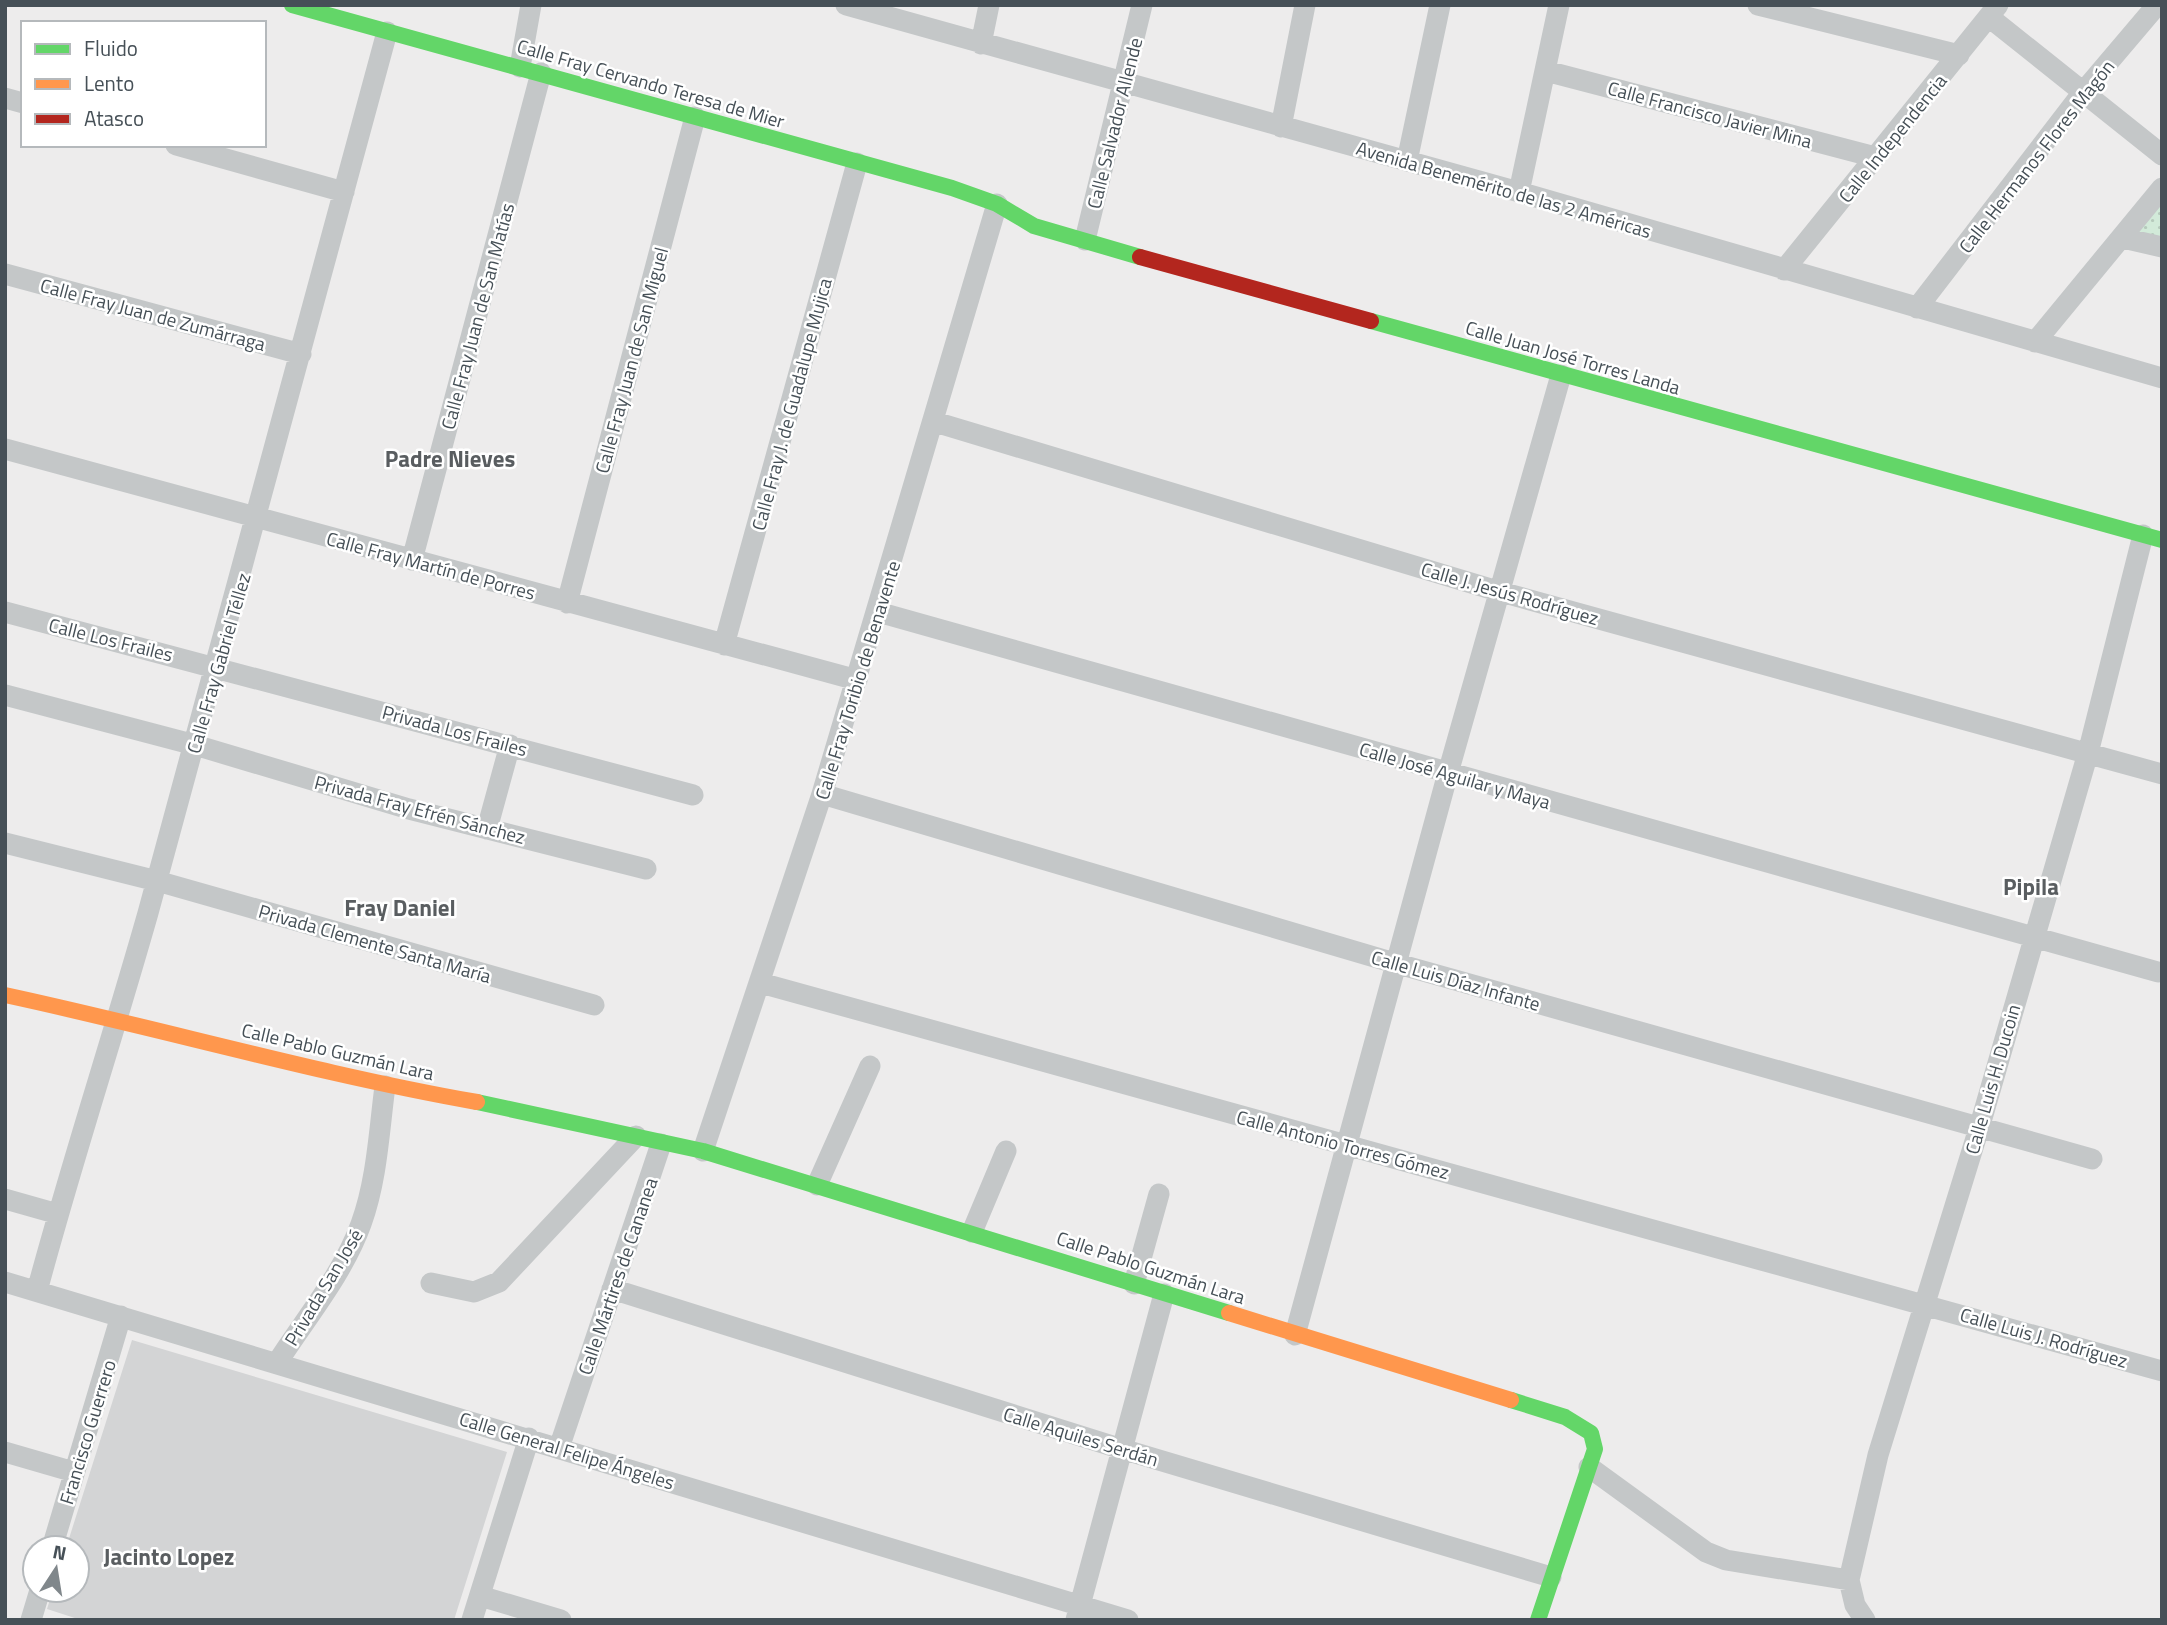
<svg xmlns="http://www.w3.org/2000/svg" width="2167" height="1625" viewBox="0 0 2167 1625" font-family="'Titillium Web',sans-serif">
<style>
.park{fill:url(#park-dots)}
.building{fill:#d3d4d5}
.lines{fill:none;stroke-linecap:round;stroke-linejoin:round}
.street{stroke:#c4c7c8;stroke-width:21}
.fast{stroke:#63d668;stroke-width:16}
.slow{stroke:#ff974d;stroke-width:16}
.jam{stroke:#b3261e;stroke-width:16}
.labels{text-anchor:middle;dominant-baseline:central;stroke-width:5;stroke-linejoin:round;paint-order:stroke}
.street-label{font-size:19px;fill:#465057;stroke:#fff}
.quarter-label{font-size:23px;font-weight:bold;fill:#595d60;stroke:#fff}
</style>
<defs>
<pattern id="park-dots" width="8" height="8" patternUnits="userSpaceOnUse" patternTransform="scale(1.75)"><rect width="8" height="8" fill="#d2ead9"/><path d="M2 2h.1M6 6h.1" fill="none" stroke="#b6cabc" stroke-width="1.8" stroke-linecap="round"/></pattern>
</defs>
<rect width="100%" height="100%" fill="#edecec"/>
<!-- park -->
<path class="park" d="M2162 202V240L2135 234Z"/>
<!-- building -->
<path class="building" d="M132 1340 507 1452 454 1620H81L47 1609 53 1590H77V1548H66Z"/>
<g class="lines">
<!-- street -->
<path class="street" d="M846 5 1519 192 2162 378
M1758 5 1959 55
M1989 17 2162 155
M981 44 989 5
M520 67 531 5
M1546 71 1875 157
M5 98 23 103
M1281 127 1305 5
M176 145 344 192
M1407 161 1440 5
M1519 192 1559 5
M2123 238 2162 247
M1085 240 1142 5
M1784 270 1998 5
M5 274 301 354
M1917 308 2084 91 2157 5
M2035 342 2162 188
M935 422 1501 592 2162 774
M5 449 857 680
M412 560 541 73
M567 603 695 117
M5 612 693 795
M878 612 2158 972
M724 645 857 163
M5 695 195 745 409 809 646 869
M822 794 1398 964 2092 1159
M487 829 510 745
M5 843 157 881 594 1005
M761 983 2162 1371
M703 1151 822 794 997 204
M817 1185 870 1066
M5 1199 58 1214
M972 1232 1006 1151
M5 1282 1128 1620
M431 1283 474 1292 499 1282 636 1136
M1134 1284 1159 1194
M612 1289 1122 1449 1551 1577
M37 1291C71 1164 112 1040 148 913 229 620 308 326 387 32
M1295 1335 1448 773 1561 375
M277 1363C305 1319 343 1274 361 1224 377 1180 379 1132 385 1086
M559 1448 661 1144
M5 1452 74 1472
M1589 1467 1706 1552 1726 1560 1849 1580
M52 1548 121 1316
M480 1596 561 1620
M31 1620 40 1590
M472 1620 529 1438
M1076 1620 1164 1294
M1865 1620 1855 1605 1849 1580 1878 1455 1980 1125 2088 753 2143 535"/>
<!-- fast -->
<path class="fast" d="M292 5 952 188 997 204 1034 226 1140 257
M1371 321 2162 540
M477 1102 703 1151 1229 1313
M1511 1400 1565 1417 1591 1433 1595 1449 1538 1620"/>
<!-- slow -->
<path class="slow" d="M5 995C163 1029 318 1074 477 1102
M1229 1313 1511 1400"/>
<!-- jam -->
<path class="jam" d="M1140 257 1371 321"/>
</g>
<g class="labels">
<!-- street labels -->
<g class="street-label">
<text transform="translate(651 83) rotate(16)">Calle Fray Cervando Teresa de Mier</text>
<text transform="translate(1710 114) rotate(15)">Calle Francisco Javier Mina</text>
<text transform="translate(1114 123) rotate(-76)">Calle Salvador Allende</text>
<text transform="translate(1892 138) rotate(-51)">Calle Independencia</text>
<text transform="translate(2036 156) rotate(-52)">Calle Hermanos Flores Magón</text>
<text transform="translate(1504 189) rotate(16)">Avenida Benemérito de las 2 Américas</text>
<text transform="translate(153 314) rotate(15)">Calle Fray Juan de Zumárraga</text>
<text transform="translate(477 316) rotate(-75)">Calle Fray Juan de San Matías</text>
<text transform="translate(1573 357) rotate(16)">Calle Juan José Torres Landa</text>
<text transform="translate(631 360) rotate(-75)">Calle Fray Juan de San Miguel</text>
<text transform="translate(791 404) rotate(-75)">Calle Fray J. de Guadalupe Mujica</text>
<text transform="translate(431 565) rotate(15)">Calle Fray Martín de Porres</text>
<text transform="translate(1510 593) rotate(16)">Calle J. Jesús Rodríguez</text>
<text transform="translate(111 639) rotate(14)">Calle Los Frailes</text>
<text transform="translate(218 663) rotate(-74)">Calle Fray Gabriel Téllez</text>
<text transform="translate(857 680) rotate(-73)">Calle Fray Toribio de Benavente</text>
<text transform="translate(455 730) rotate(15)">Privada Los Frailes</text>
<text transform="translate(1455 775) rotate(16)">Calle José Aguilar y Maya</text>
<text transform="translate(420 809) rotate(15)">Privada Fray Efrén Sánchez</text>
<text transform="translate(375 943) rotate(16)">Privada Clemente Santa María</text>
<text transform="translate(1456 980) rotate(16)">Calle Luis Díaz Infante</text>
<text transform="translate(338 1051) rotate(13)">Calle Pablo Guzmán Lara</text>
<text transform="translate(1992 1079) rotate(-74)">Calle Luis H. Ducoin</text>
<text transform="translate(1343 1144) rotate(15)">Calle Antonio Torres Gómez</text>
<text transform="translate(1151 1267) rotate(18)">Calle Pablo Guzmán Lara</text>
<text transform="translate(617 1276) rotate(-71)">Calle Mártires de Cananea</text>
<text transform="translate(323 1287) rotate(-59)">Privada San José</text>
<text transform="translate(2044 1337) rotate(16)">Calle Luis J. Rodríguez</text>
<text transform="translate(87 1432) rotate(-73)">Francisco Guerrero</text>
<text transform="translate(1081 1436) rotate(17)">Calle Aquiles Serdán</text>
<text transform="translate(567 1450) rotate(17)">Calle General Felipe Ángeles</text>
</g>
<!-- quarter labels -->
<g class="quarter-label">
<text x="450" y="458">Padre Nieves</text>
<text x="2031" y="886">Pipila</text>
<text x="400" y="907">Fray Daniel</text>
<text x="169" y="1556">Jacinto Lopez</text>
</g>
</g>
<!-- border -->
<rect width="2167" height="1625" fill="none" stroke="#465057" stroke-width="14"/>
<!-- legend -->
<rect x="21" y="21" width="245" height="126" fill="#ffffff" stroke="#b5b9bc" stroke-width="2"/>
<rect x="35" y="44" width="35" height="10" fill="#63d668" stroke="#b5b9bc" stroke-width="2"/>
<text x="84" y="56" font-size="21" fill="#465057">Fluido</text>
<rect x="35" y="79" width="35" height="10" fill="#ff974d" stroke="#b5b9bc" stroke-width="2"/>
<text x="84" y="91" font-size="21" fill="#465057">Lento</text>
<rect x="35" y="114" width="35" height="10" fill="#b3261e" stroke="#b5b9bc" stroke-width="2"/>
<text x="84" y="126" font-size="21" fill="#465057">Atasco</text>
<!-- north arrow -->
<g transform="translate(56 1569) rotate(12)"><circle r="33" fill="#ffffff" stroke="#b5b9bc" stroke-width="2"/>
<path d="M0-5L12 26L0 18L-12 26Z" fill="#80878b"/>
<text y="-10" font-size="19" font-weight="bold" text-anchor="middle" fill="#465057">N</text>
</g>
</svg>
